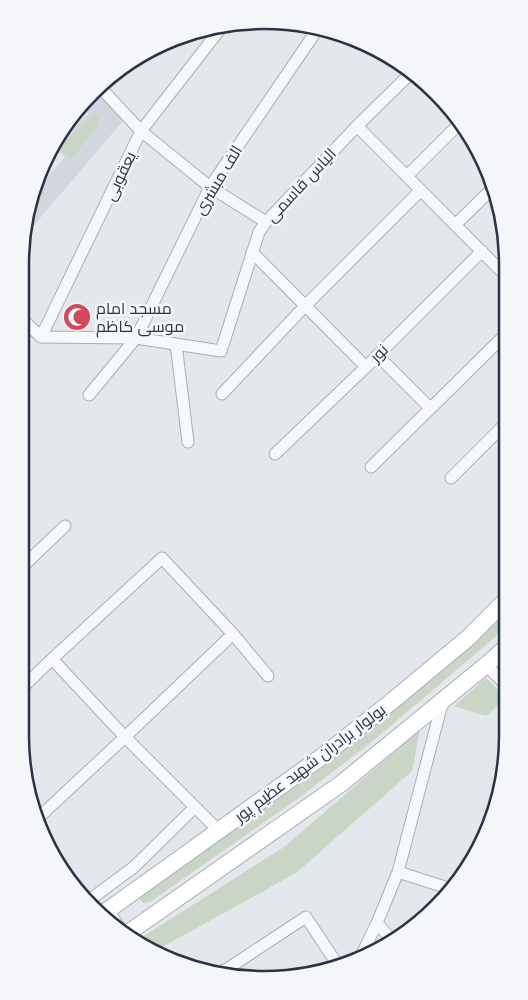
<svg xmlns="http://www.w3.org/2000/svg" width="528" height="1000" viewBox="0 0 528 1000" font-family="'DM Sans',Cairo,sans-serif">
<style>
.built{fill:#d2d6de}
.green{fill:#c9d6c5}
.lines{fill:none;stroke-linecap:round;stroke-linejoin:round}
.minor-casing{stroke:#a9aeb7;stroke-width:13}
.secondary-casing{stroke:#a9aeb7;stroke-width:18}
.minor{stroke:#f7f8fa;stroke-width:11}
.secondary{stroke:#fff;stroke-width:16}
.labels{text-anchor:middle;dominant-baseline:central;stroke-width:5;stroke-linejoin:round;paint-order:stroke}
.street-label{font-size:16px;fill:#2b3445;stroke:#f4f6f9}
.poi-label{font-size:16px;fill:#2b3445;stroke:#f4f6f9;text-anchor:start}
.rim{fill:none;stroke:#2b3445;stroke-width:2.5}
</style>
<rect width="100%" height="100%" fill="#e4e7ec"/>
<!-- built -->
<path class="built" d="M96 90 121 118 122 122 24 237 36 190 65 157 53 146 59 140 58 139 60 137 62 139 89 113 83 106Z"/>
<!-- green -->
<path class="green" d="M95 114 98 117 99 125 71 159 58 148Z
M507 610V625L486 645 368 745 296 800 150 902 143 903 139 897 146 890 236 829 364 733Z
M486 678 506 698 486 716 454 706Z
M420 730 412 771 296 873 155 951 151 949 144 936 284 847Z"/>
<g class="lines">
<defs>
<path id="minor" d="M99 86 141 131 210 187 266 222
M357 126 506 276
M407 176 461 122
M455 225 494 187
M252 252 366 367
M20 317 41 337 136 338 221 351 259 232 266 222 357 126 412 72
M41 337 141 131 221 28
M176 344 188 442
M377 355 430 408
M222 394 305 306 421 190
M89 395 136 338 210 187 317 30
M275 454 366 367 482 251
M371 467 506 334
M451 478 506 423
M20 569 65 526
M52 659 125 737 219 831
M486 665 507 686
M20 690 52 659 162 558 233 634 268 676
M36 820 125 737 233 634
M398 872 451 889
M88 901 134 867 195 807
M108 910 123 933
M377 923 392 940
M360 958 377 923 398 872 443 700
M218 973 227 969 306 917 337 964"/>
<path id="secondary" d="M101 913 108 910 320 758 391 702 468 638 507 599
M125 935 342 783 491 661 507 646"/>
</defs>
<!-- minor casing -->
<use href="#minor" class="minor-casing"/>
<!-- secondary casing -->
<use href="#secondary" class="secondary-casing"/>
<!-- minor -->
<use href="#minor" class="minor"/>
<!-- secondary -->
<use href="#secondary" class="secondary"/>
</g>
<!-- icons -->
<defs>
<symbol id="mosque-disc" viewBox="-11 -11 22 22"><circle r="9.5" fill="#d1495b" stroke="#f4f6f9"/><path d="M3.5-4.9A6 6 0 1 0 3.5 4.9A5 5 0 1 1 3.5-4.9Z" fill="#fff"/></symbol>
</defs>
<g fill-rule="evenodd">
<use href="#mosque-disc" x="61" y="301" width="32" height="32"/>
</g>
<g class="labels">
<!-- street labels -->
<g class="street-label">
<text transform="translate(120 176) rotate(-64)">یعقوبی</text>
<text transform="translate(218 180) rotate(-59)">الف مبشری</text>
<text transform="translate(301 185) rotate(-47)">الیاس قاسمی</text>
<text transform="translate(379 353) rotate(-45)">نور</text>
<text transform="translate(310 763) rotate(-37)">بولوار برادران شهید عظیم‌ پور</text>
</g>
<!-- poi labels -->
<g class="poi-label">
<text x="96" y="308">مسجد امام<tspan x="96" dy="18">موسی کاظم</tspan></text>
</g>
</g>
<!-- crop -->
<path d="M0 0H528V1000H0ZM264 29H264A235 235 0 0 1 499 264V736A235 235 0 0 1 264 971H264A235 235 0 0 1 29 736V264A235 235 0 0 1 264 29Z" fill="#f4f6f9" fill-rule="evenodd"/>
<path class="rim" d="M264 29H264A235 235 0 0 1 499 264V736A235 235 0 0 1 264 971H264A235 235 0 0 1 29 736V264A235 235 0 0 1 264 29Z"/>
</svg>
